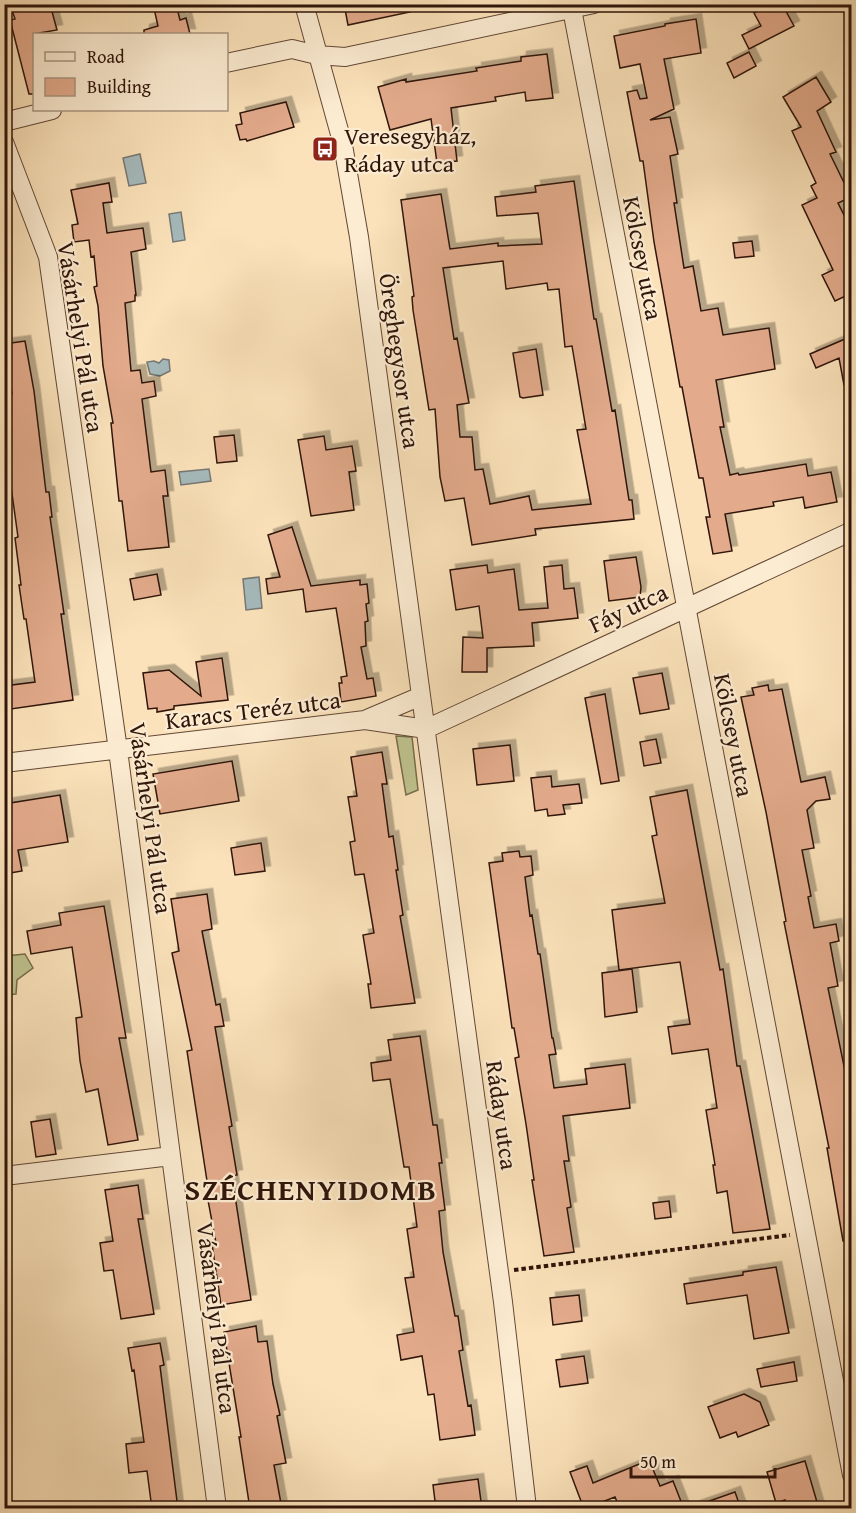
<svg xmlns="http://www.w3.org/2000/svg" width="856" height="1513" viewBox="0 0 856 1513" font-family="'Gentium Book Plus',serif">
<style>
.green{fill:#bfc38f;stroke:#776c4c;stroke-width:1.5}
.water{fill:#a5babc;stroke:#767875;stroke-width:1.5}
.building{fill:#e3ab8c;stroke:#2f150a;stroke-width:1.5;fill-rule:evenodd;filter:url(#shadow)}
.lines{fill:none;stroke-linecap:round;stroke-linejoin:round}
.street-casing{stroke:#624836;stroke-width:20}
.path{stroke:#2f150a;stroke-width:4;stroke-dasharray:4.5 3;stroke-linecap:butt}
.street{stroke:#fcecd2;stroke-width:18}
.labels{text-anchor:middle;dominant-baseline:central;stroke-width:4.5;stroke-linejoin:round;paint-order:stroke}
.poi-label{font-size:24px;fill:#2f150a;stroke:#fcecd2;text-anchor:start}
.street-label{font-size:24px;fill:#2f150a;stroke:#fcecd2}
.district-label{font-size:30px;font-weight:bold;letter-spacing:1.5px;fill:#2f150a;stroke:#fcecd2}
</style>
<defs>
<filter id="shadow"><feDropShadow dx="5.5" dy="-5.5" stdDeviation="0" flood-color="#0004"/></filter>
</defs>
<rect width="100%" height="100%" fill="#fbe2ba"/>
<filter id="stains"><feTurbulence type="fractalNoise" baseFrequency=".00333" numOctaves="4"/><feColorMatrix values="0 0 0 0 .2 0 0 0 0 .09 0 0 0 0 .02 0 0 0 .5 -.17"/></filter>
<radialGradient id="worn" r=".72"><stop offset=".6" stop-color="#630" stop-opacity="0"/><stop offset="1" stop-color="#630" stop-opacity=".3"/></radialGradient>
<!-- green -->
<path class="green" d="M396 736 412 737 418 790 406 795Z
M25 954 33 968 17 980 16 994 5 995V956Z"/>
<!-- water -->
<path class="water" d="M140 154 146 183 129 186 123 158Z
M181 212 185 240 173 242 169 214Z
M163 359 169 360 170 371 160 376 150 374 147 362 154 361 159 363Z
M209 469 211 481 181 485 179 472Z
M259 577 262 608 246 610 243 579Z"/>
<!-- building -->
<path class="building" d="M21 4H50L57 30 34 34V94H29L10 20 15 19 11 7Z
M153 4H176L180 20 186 18 190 34H144V30L158 26Z
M344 4H409L410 12 348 25Z
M770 4H782L794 26 749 49 742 35 761 26 754 13Z
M696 19 701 53 664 59 674 109 650 120 670 117 678 154 670 156 677 203H674L684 268 693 266 701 311 718 308 723 335 769 328 775 369 716 380 724 427H720L730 475 738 473 739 475 806 464 808 476 831 472 837 502 805 508 803 497 773 502 774 506 725 514 732 551 713 554 706 517H710L703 478H699L682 387H680L654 242 643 161H640L627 92 637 90 640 99 647 98 640 64 620 68 614 36 665 26V24Z
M749 52 756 66 734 78 727 63Z
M547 54 553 98 526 101 525 92 495 97 496 101 451 108 457 161 437 163 431 119 390 130 378 87 406 79V82L477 71 476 68 521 61V57Z
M816 77 831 102 817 111 836 152 830 154 851 197 838 203 852 231V293L835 301 822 275 833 270 802 205 817 198 811 186 816 183 792 131 801 127 783 97Z
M286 102 294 127 247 141 246 139 240 140 236 125 242 124 240 113Z
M574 181 594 319H596L612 411 615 410 629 500H632L634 519 535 529 536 535 472 545 464 498 445 501 440 477 435 409 429 410 413 310 412 297 414 296 401 200 441 194 450 249 498 243V246L542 244 538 213 497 216 495 197 536 192 535 186ZM503 261 506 289 547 283 548 290 559 289 565 347 572 346 586 429 577 430 591 504 532 510 529 496 490 504 483 469 475 470 472 437H460L457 405 469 403 457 338 454 339 443 268Z
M109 183 112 202 103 203 107 233 143 228 146 249 131 252 136 295H135V301L125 303 131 371 140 370 142 383 154 381 156 396 142 399 151 472 165 470 168 496H163L169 547 128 551 122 501H119L111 423H113L103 366 98 306 94 287 97 286 94 256 91 257 89 240 74 242 72 225 78 224 71 190Z
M752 241 754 256 735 258 733 243Z
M852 336V384L844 385 839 358 816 368 810 354Z
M25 341 34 391 46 492H49L52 517H50L64 614H61L73 700 4 710V686L35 682 26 619H24L19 585H21L15 538 18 537 9 472H6L4 461V395L12 394 4 344Z
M536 349 543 395 523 398 520 397 513 353Z
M234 435 237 461 217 463 214 437Z
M324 436 326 450 352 446 356 471 349 472 354 510 311 516 298 440Z
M292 527 311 586 360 580V585L367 584 369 603 366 604 368 621 365 622 366 646 361 647 367 679 373 678 376 696 341 702 339 683H342L341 677 347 676 336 608 306 612 303 589 268 594 266 579 280 577 268 535Z
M636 557 641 587 640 597 609 601 604 561Z
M487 565 488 573 514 569 519 610 548 608 544 567 562 565 564 589 574 588 578 618 532 623 534 646 487 648V672H462L463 637 483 638 479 606 456 610 450 570Z
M157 574 161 595 134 600 130 579Z
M222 658 228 700 174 706V709L157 712V708L148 709 143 673 169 670 201 696 196 662Z
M662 673 669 709 640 714 633 678Z
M768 685 769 691 782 689 801 782 825 777 830 799 816 801 807 810 814 848 802 850 811 896 808 897 814 928 836 924 839 941 830 943 838 986 828 988 852 1105V1240L843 1241 827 1148H829L784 922 786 921 766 812 741 697 754 695 752 688Z
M605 694 619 781 601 784 585 698Z
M656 739 661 763 644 766 640 742Z
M510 745 514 781 477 785 473 749Z
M382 752 387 784H382L389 837 393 836 398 870H396L403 915 400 916 415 1003 371 1008 368 984H371L363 935 374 933 364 874 355 875 350 842 355 841 348 797 357 796 351 757Z
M232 761 239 801 160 814 153 774Z
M551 776 552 787 579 784 582 803 563 805 565 814 548 816 547 809 535 811 531 778Z
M687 790 720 970 723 969 737 1066H740L770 1229 733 1233 727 1191 717 1193 713 1165H715L706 1110 717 1108 708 1049 672 1054 668 1027 690 1024 680 962 619 970 612 910 665 903 652 836 657 835 650 797Z
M60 795 68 842 18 850 22 871 4 874V804Z
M261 843 265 871 235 875 231 848Z
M519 851 520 857 531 856 533 875 525 877 530 916 532 915 538 954H540L552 1038H553L556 1054 549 1055 554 1088 587 1084 585 1069 625 1064 630 1108 563 1116 569 1161H564L571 1207 567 1208 574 1252 544 1256 532 1180H534L526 1124 515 1058 519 1057 514 1028H512L489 863 503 861 502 853Z
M207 894 212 929 202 931 216 1005 220 1004 224 1026 215 1027 232 1126 229 1127 237 1175 232 1176 251 1300 221 1305 212 1244 216 1243 207 1195 209 1194 187 1051 192 1050 172 953 179 951 171 899Z
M104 906 126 1038H119L138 1140 108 1145 98 1089 86 1092 80 1061 76 1018 82 1017 72 947 31 954 27 931 61 925 59 913Z
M632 969 637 1012 605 1017 602 973Z
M420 1036 433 1125H437L442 1163H439L445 1210 439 1211 443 1252 455 1316H458L463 1350 459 1351 468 1406 471 1405 475 1435 440 1440 434 1394 428 1395 422 1356 401 1360 397 1335 414 1332 405 1278 414 1277 407 1229 417 1227 409 1167H404L390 1079 373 1081 371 1063 391 1060 388 1040Z
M50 1119 56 1154 36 1157 31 1122Z
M138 1185 143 1219H138L154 1314 121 1319 113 1270 104 1271 100 1243 113 1241 105 1190Z
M669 1201 671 1217 655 1219 653 1203Z
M776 1267 789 1333 754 1339 747 1295 687 1304 684 1284 743 1275V1272Z
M579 1295 582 1321 553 1325 550 1298Z
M256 1326 258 1342 267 1341 273 1384 280 1415 277 1416 286 1463 274 1465 282 1509H250L239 1437H241L224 1332Z
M160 1343 164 1365 160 1366 178 1509H152L147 1471 129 1473 126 1444 144 1442 134 1370 132 1371 128 1348Z
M584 1356 588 1383 560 1387 556 1360Z
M794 1362 797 1381 761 1387 757 1369Z
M744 1394 760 1402 769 1425 738 1437 736 1432 720 1438 708 1407Z
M649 1460 660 1486 673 1481 684 1509H620L615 1497 584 1509 570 1472 587 1466 593 1483Z
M805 1461 819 1509H787L785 1500 776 1503 767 1472Z
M478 1479 482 1509H436L433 1485Z
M735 1492 741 1509H695V1506Z"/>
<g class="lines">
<defs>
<path id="street" d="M304 4 343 145 359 237 503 1302 527 1508
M571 4 852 1475
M851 4 852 8
M226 63 292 49 317 55 345 57 594 4
M4 122 52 110
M4 142 48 257 118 750 217 1508
M367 719 421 696
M426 729 852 531
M4 763 365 720 426 729
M4 1176 171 1156"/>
</defs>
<!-- street casing -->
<use href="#street" class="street-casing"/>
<!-- path -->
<path class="path" d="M514 1270 790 1235"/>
<!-- street -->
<use href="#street" class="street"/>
</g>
<!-- icons -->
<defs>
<symbol id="bus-square" viewBox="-11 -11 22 22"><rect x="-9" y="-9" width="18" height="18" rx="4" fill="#8f2418" stroke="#fcecd2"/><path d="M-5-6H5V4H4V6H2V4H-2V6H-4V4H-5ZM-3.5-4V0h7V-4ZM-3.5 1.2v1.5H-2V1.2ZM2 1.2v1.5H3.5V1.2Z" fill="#fff"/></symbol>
</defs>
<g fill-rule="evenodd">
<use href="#bus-square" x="310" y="134" width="30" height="30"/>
</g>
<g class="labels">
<!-- poi labels -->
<g class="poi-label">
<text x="344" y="135">Veresegyház,<tspan x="344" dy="28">Ráday utca</tspan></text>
</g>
<!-- street labels -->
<g class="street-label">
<text transform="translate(643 258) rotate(79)">Kölcsey utca</text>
<text transform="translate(81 337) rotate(81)">Vásárhelyi Pál utca</text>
<text transform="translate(400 361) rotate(82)">Öreghegysor utca</text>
<text transform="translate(628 608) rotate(-25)">Fáy utca</text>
<text transform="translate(253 710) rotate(-7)">Karacs Teréz utca</text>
<text transform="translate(734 735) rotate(79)">Kölcsey utca</text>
<text transform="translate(151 818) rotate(82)">Vásárhelyi Pál utca</text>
<text transform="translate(502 1115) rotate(82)">Ráday utca</text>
<text transform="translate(217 1318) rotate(83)">Vásárhelyi Pál utca</text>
</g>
<!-- district labels -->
<g class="district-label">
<text x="311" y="1189">SZÉCHENYIDOMB</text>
</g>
</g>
<!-- margin -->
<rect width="856" height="1513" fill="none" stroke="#fbe2ba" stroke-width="24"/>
<rect x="6" y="6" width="844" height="1501" fill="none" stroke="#2f150a" stroke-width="3"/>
<rect x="12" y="12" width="832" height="1489" fill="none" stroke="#2f150a" stroke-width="1.5"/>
<!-- legend -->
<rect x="33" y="33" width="195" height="78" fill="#fcecd2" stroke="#aa9682" stroke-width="1.5"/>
<rect x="45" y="52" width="30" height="9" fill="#fcecd2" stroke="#aa9682" stroke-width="1.5"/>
<text x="87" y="63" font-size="18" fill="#2f150a">Road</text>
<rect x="45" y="78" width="30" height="18" fill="#e3ab8c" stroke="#aa9682" stroke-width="1.5"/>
<text x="87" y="93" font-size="18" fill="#2f150a">Building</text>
<!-- scale -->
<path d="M631 1468v9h144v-9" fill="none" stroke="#2f150a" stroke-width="3"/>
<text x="640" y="1468" font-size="18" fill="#2f150a" stroke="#fcecd2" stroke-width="4.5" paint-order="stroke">50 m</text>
<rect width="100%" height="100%" filter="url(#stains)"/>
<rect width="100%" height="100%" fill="url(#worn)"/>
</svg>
